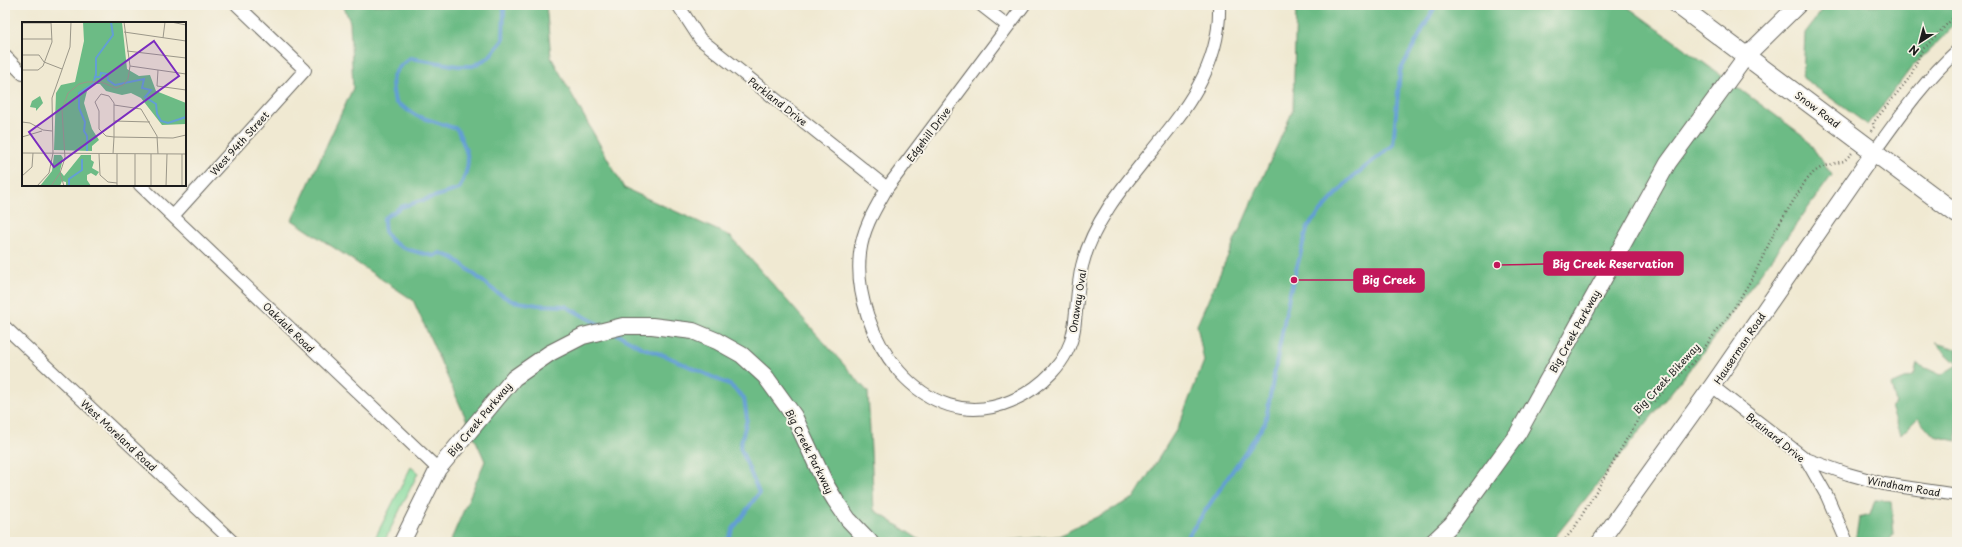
<svg xmlns="http://www.w3.org/2000/svg" width="1962" height="547" viewBox="0 0 1962 547" font-family="'Playpen Sans',sans-serif">
<style>
.green{fill:#86db9e;stroke:#517c5d}
.forest{fill:#6cbb85;stroke:#446c50}
.lines{fill:none;stroke-linecap:round;stroke-linejoin:round}
.stream{stroke:#639fd4;stroke-width:4}
.street-casing{stroke:#66645c;stroke-width:14}
.secondary-casing{stroke:#66645c;stroke-width:18}
.primary-casing{stroke:#66645c;stroke-width:20}
.path{stroke:#66645c;stroke-width:2.5;stroke-dasharray:1 3;stroke-linecap:butt}
.street{stroke:#fff;stroke-width:12}
.secondary{stroke:#fff;stroke-width:16}
.primary{stroke:#fff;stroke-width:18}
.labels{text-anchor:middle;dominant-baseline:central;stroke-width:4;stroke-linejoin:round;paint-order:stroke}
.street-label{font-size:10px;fill:#1c1c1c;stroke:#f7f3e8}
.inset-river{fill:none;stroke:#639fd4;stroke-width:2}
.inset-road{fill:none;stroke:#9b9789;stroke-width:1}
.view{fill:#7b2cbf;fill-opacity:0.15;stroke:#7b2cbf;stroke-width:2}
.inset-edge{fill:none;stroke:#1c1c1c;stroke-width:2}
.leader{fill:none;stroke:#c2185b;stroke-width:1.5}
.callout-dot{fill:#c2185b;stroke:#f7f3e8;stroke-width:1.5}
.callout{fill:#c2185b;stroke:#c2185b;stroke-width:1.5}
.callout-label{font-size:11px;text-anchor:middle;font-weight:bold;fill:#fff}
</style>
<rect width="100%" height="100%" fill="#f7f3e8"/>
<filter id="ink" filterUnits="userSpaceOnUse"><feTurbulence type="fractalNoise" baseFrequency=".025" numOctaves="2"/><feDisplacementMap in="SourceGraphic" scale="8" xChannelSelector="R" yChannelSelector="G"/><feConvolveMatrix kernelMatrix="1 2 1 2 8 2 1 2 1" color-interpolation-filters="sRGB"/></filter>
<filter id="wash" filterUnits="userSpaceOnUse"><feTurbulence type="fractalNoise" baseFrequency=".012" numOctaves="4" result="noise"/><feDisplacementMap in="SourceGraphic" scale="16" xChannelSelector="R" yChannelSelector="G"/><feGaussianBlur stdDeviation="0.9" result="paint"/><feColorMatrix in="noise" values="0 0 0 0 0 0 0 0 0 0 0 0 0 0 0 0 0 1.4 0 .05"/><feComposite in="paint" operator="in"/></filter>
<g filter="url(#wash)">
<rect width="100%" height="100%" fill="#f0e9d2"/>
<!-- green -->
<path class="green" d="M411 467 418 473 384 542H373Z"/>
<!-- forest -->
<path class="forest" d="M343 5H546L551 57 624 188 730 236 868 392 874 510 923 542H450L485 461 413 300 292 220 353 88 350 22Z
M1296 5H1625L1805 137 1832 175 1705 350 1551 542H988L1059 536 1134 498 1178 427 1204 361 1197 325 1293 110Z
M1826 5H1957V23L1911 68 1868 125 1803 78 1805 33Z
M1935 343 1957 349V364Z
M1917 364 1941 375 1957 365V441L1934 436 1918 418 1901 435 1891 407 1896 403 1891 385 1914 375Z
M1875 500 1891 501 1894 534 1888 542H1867L1856 536 1859 518 1870 515Z"/>
<g class="lines">
<!-- stream -->
<path class="stream" d="M503 5 504 9 503 40 489 57 473 66H458L410 58C390 73 390 78 395 102L417 116 457 129C469 156 473 161 459 189L401 207 384 218C384 222 384 227 385 231 391 249 419 252 434 256L440 253 454 258 496 292 512 301 538 305 565 306 602 326
M615 333 643 348 666 356 730 385 744 398 747 419 740 447 759 493 733 529 727 542
M1184 542 1265 423 1289 296 1308 226 1349 180 1393 145 1400 71 1436 5"/>
</g>
</g>
<g filter="url(#ink)">
<g class="lines">
<defs>
<path id="street" d="M678 5 700 39 887 188
M981 5 1008 26
M1024 5 887 188C875 209 863 228 860 253 851 333 923 439 1011 401 1041 388 1069 362 1074 329 1077 308 1077 287 1082 266 1106 169 1223 113 1219 5
M5 56 23 74
M1874 152C1900 116 1924 81 1957 51
M140 185 438 469
M173 216 305 70 237 5
M5 327 233 542
M1712 386 1806 459 1827 496 1847 542
M1806 459 1848 474 1884 484 1957 495"/>
<path id="secondary" d="M402 542 438 469 514 378 550 353 583 336 623 326H652L693 331 717 341 742 355 765 376 794 416 826 485 835 500 848 519 870 542
M1433 542 1452 524 1518 433 1668 163 1747 55 1798 5
M1600 542 1712 386 1874 152"/>
<path id="primary" d="M1678 5 1957 214"/>
</defs>
<!-- street casing -->
<use href="#street" class="street-casing"/>
<!-- secondary casing -->
<use href="#secondary" class="secondary-casing"/>
<!-- primary casing -->
<use href="#primary" class="primary-casing"/>
<!-- path -->
<path class="path" d="M1719 9 1721 5
M1871 131 1874 127 1873 123 1910 77 1922 50 1957 14
M1563 542 1575 527 1642 413 1695 360 1734 308 1754 275 1776 229 1805 182 1814 172 1822 167 1844 161 1852 153"/>
<!-- street -->
<use href="#street" class="street"/>
<!-- secondary -->
<use href="#secondary" class="secondary"/>
<!-- primary -->
<use href="#primary" class="primary"/>
</g>
</g>
<g class="labels">
<!-- street labels -->
<g class="street-label">
<text transform="translate(778 101) rotate(38)">Parkland Drive</text>
<text transform="translate(1818 109) rotate(37)">Snow Road</text>
<text transform="translate(928 134) rotate(-53)">Edgehill Drive</text>
<text transform="translate(239 143) rotate(-48)">West 94th Street</text>
<text transform="translate(1077 301) rotate(-81)">Onaway Oval</text>
<text transform="translate(289 327) rotate(44)">Oakdale Road</text>
<text transform="translate(1574 331) rotate(-61)">Big Creek Parkway</text>
<text transform="translate(1739 348) rotate(-56)">Hauserman Road</text>
<text transform="translate(1666 378) rotate(-47)">Big Creek Bikeway</text>
<text transform="translate(479 419) rotate(-50)">Big Creek Parkway</text>
<text transform="translate(119 435) rotate(43)">West Moreland Road</text>
<text transform="translate(1776 437) rotate(39)">Brainard Drive</text>
<text transform="translate(810 451) rotate(63)">Big Creek Parkway</text>
<text transform="translate(1904 486) rotate(10)">Windham Road</text>
</g>
</g>
<!-- overview -->
<g transform="translate(22 22)">
<rect width="164" height="164" fill="#f0e9d2"/>
<path d="M61 0H100L105 47 117 54 128 53 134 69 164 81V102L140 103 119 76 109 71 100 73 84 69 78 62H73L65 69 62 81 70 107 77 118 70 124V129L32 128 34 71 39 63 53 60 62 19ZM18 74 21 81 14 89V86L8 85 10 79ZM32 133H39L41 136 38 149 42 154 59 133H69V138L72 140 70 146 77 150 74 154 69 151 65 153V158L69 164H44V160L40 159 38 164H18L30 149Z" fill="#6cbb85"/>
<path class="inset-river" d="M72 55H78L79 51 85 52 86 58 93 63 122 57 120 66 129 68 123 75 134 82 135 92 139 99 146 101 164 95M65 129V114L62 109 63 100 57 86V71L71 62 74 52V36L91 13 89 0M47 164V157L60 148V137"/>
<path class="inset-road" d="M149 0 164 3M0 1H29M102 10 164 19M141 16 143 0M0 17H30M105 29 164 36M0 33H17L22 40 40 47M108 44 164 52M0 48H16L21 44 30 20 29 0M136 48 135 64 164 68M92 83 119 87 135 114 136 132M92 99 128 100M0 100 8 101 21 108 30 109M0 115 20 109M0 131 164 132M31 131 30 76 48 25 49 0M77 132 78 153 86 160 95 161M91 132 92 115V81L87 74 79 72 73 80 77 89V107L84 114 92 115 151 116 164 113M95 132V164M129 132V164M160 132V164M38 151 42 164M0 154 10 145 11 131M15 164 27 151 31 131M29 164 38 151 43 136 40 88 46 71 57 62 65 60H79L94 66 101 63 106 57 108 44 102 0M113 164V132M144 164 145 132"/>
<path class="view" d="M132 19 157 54 32 145 7 110Z"/>
<rect width="164" height="164" class="inset-edge"/>
</g>
<!-- callouts -->
<path class="leader" d="M1497 265L1544 264M1294 280L1354 280"/>
<g class="callout-dot">
<circle cx="1497" cy="265" r="4"/>
<circle cx="1294" cy="280" r="4"/>
</g>
<g class="callout">
<rect x="1544" y="252" width="139" height="23" rx="4"/>
<rect x="1354" y="269" width="70" height="23" rx="4"/>
</g>
<g class="callout-label">
<text x="1613" y="268">Big Creek Reservation</text>
<text x="1389" y="284">Big Creek</text>
</g>
<!-- margin -->
<rect width="1962" height="547" fill="none" stroke="#f7f3e8" stroke-width="20"/>
<!-- north arrow -->
<g transform="translate(1920 42) rotate(216)" stroke="#f7f3e8" stroke-width="3" paint-order="stroke">
<path d="M0-3L7 15L0 10L-7 15Z" fill="#1c1c1c"/>
<text y="-6" font-size="11" font-weight="bold" text-anchor="middle" fill="#1c1c1c">N</text>
</g>
</svg>
